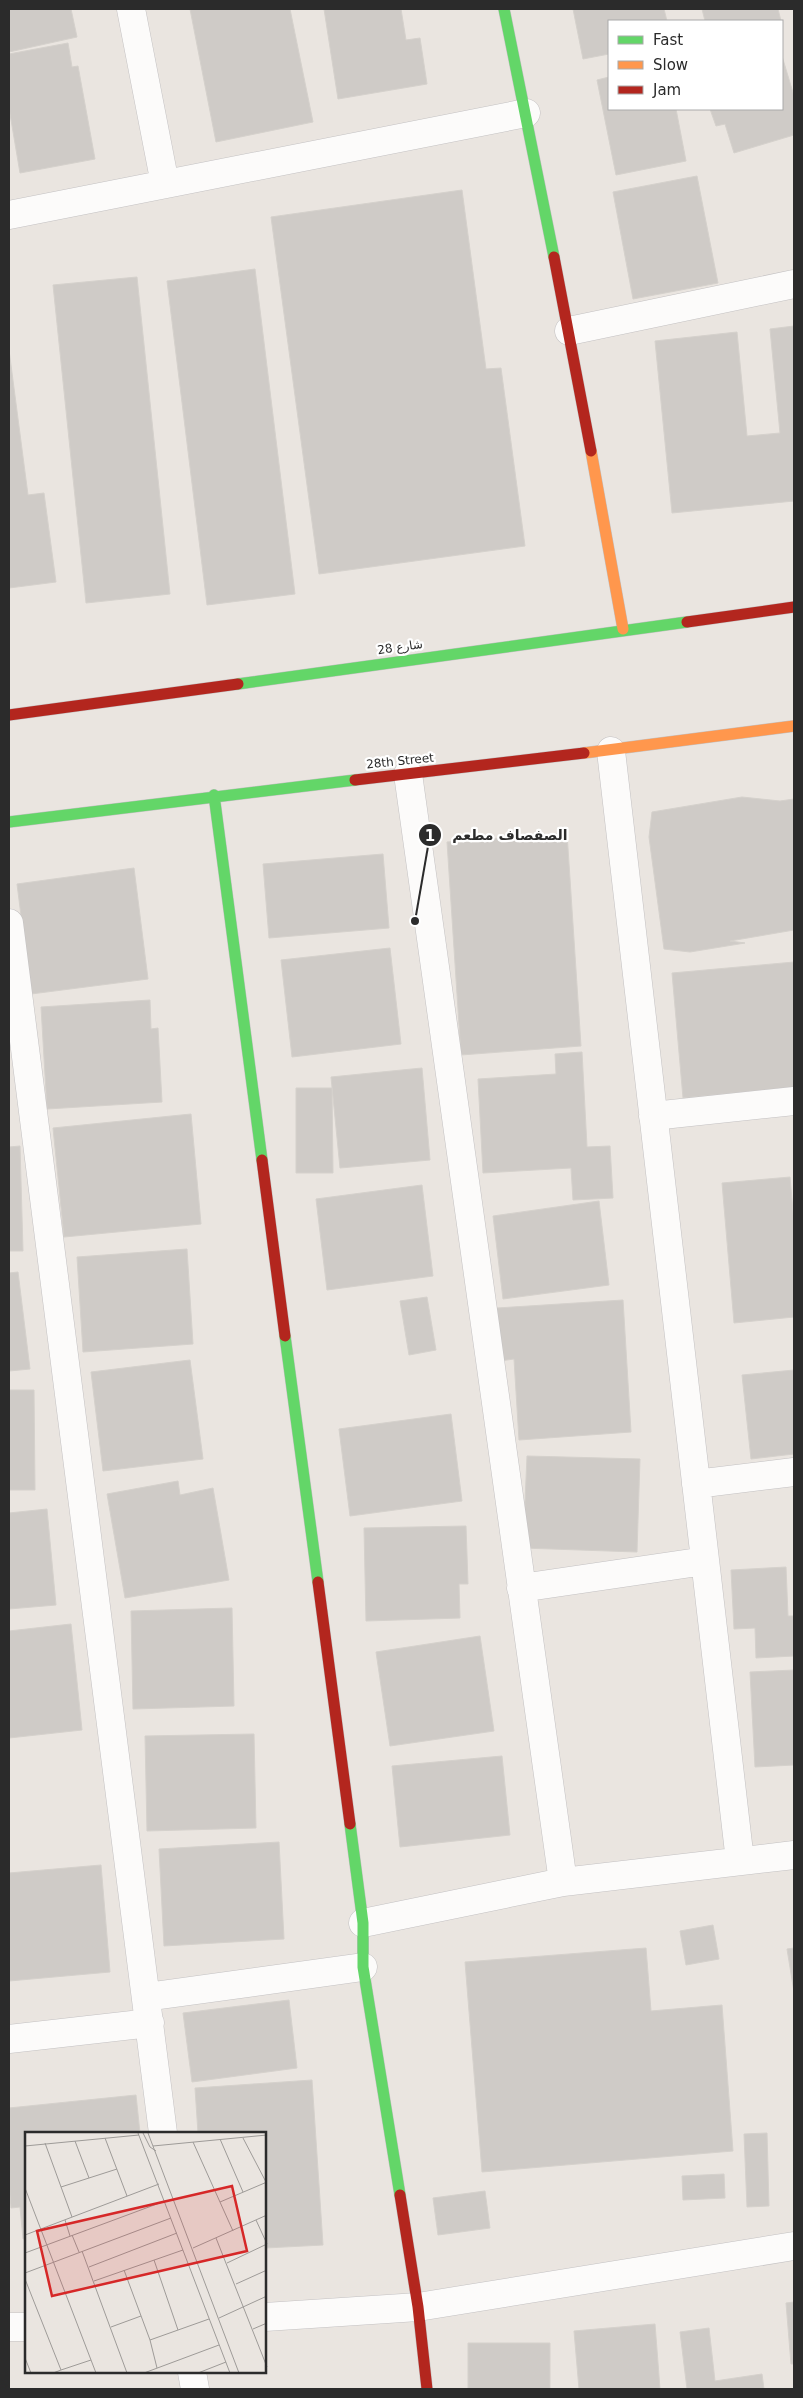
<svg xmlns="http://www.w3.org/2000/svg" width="803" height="2398" viewBox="0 0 803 2398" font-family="'DejaVu Sans','Noto Naskh Arabic',sans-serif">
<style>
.building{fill:#cfcbc7;stroke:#d5d1cc}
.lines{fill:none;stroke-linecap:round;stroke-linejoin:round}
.street-casing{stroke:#c3c1c2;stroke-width:29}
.fast-casing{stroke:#c3c1c2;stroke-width:12}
.slow-casing{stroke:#c3c1c2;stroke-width:12}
.jam-casing{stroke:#c3c1c2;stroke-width:12}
.street{stroke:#fcfbfa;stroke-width:28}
.fast{stroke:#63d668;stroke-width:11}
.slow{stroke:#ff974d;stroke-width:11}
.jam{stroke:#b3261e;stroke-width:11}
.labels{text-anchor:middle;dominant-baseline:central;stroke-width:4.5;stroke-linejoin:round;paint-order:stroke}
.street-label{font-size:12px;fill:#2b2b2b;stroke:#fff}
.inset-road{fill:none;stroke:#9e9b98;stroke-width:1}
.view{fill:#d62828;fill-opacity:0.15;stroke:#d62828;stroke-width:2.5}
.inset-edge{fill:none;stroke:#2b2b2b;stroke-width:2.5}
.leader{fill:none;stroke:#2b2b2b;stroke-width:2}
.callout-dot{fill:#2b2b2b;stroke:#fff;stroke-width:2}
.mark-label{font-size:15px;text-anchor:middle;font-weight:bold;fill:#fff}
.callout-label{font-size:14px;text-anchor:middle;font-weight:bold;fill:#2b2b2b;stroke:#fff;stroke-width:4.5;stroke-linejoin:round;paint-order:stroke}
</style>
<rect width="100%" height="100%" fill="#eae5e0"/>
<!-- building -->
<path class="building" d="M9 9H71L77 37 9 52Z
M190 9H290L313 122 216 142Z
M324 9H401L406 40 420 38 427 84 338 99Z
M573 9H664L667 21H609V54L583 59Z
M702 9H778L781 21H705Z
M68 43 72 67 78 66 95 159 20 173 9 108V54Z
M782 56 794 96V135L734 153 725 124 716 126 710 109H782Z
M609 77V109H676L686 161 616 175 597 80Z
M697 176 718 283 633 299 613 192Z
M462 190 486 369 501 368 525 546 319 574 271 217Z
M255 269 295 594 207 605 167 281Z
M137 277 170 594 86 603 53 285Z
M794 326V501L672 513 655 341 737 332 747 436 780 433 770 329Z
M9 350 28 495 44 493 56 582 9 588Z
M742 797 780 801 794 799V930L730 941 745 943 690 952 664 949 649 837 652 812Z
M567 833 581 1046 461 1055 447 842Z
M383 854 389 928 269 938 263 864Z
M134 868 148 979 31 994 17 884Z
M390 948 401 1044 292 1057 281 960Z
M794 962V1087L683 1098 672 973Z
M150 1000 151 1029 158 1028 162 1102 47 1109 41 1007Z
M582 1052 587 1147 610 1146 613 1198 573 1200 571 1168 483 1173 478 1079 556 1074 555 1054Z
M422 1068 430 1160 340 1168 331 1077Z
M296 1088H332L333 1173H296Z
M191 1114 201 1224 64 1237 53 1128Z
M20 1146 23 1251H9V1147Z
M790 1177 794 1223V1317L734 1323 722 1183Z
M422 1185 433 1276 327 1290 316 1199Z
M599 1201 609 1285 503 1299 493 1216Z
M187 1249 193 1344 83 1352 77 1257Z
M18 1272 30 1369 9 1371V1273Z
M427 1297 436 1350 409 1355 400 1301Z
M623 1300 631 1432 519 1440 514 1359 500 1361 497 1308Z
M190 1360 203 1459 103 1471 91 1372Z
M794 1370V1454L751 1459 742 1375Z
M9 1390H34L35 1490H9Z
M451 1414 462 1501 350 1516 339 1429Z
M527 1456 640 1459 637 1552 523 1548Z
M178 1481 180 1495 213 1488 229 1580 125 1598 107 1494Z
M47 1509 56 1605 9 1609V1513Z
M466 1526 468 1584H459L460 1618 366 1621 364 1528Z
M786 1567 788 1616H794V1656L756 1658 755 1628 734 1629 731 1570Z
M232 1608 234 1706 133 1709 131 1611Z
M71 1624 82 1730 9 1738V1631Z
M480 1636 494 1731 390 1746 376 1652Z
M794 1670V1765L755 1767 750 1672Z
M254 1734 256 1828 147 1831 145 1736Z
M502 1756 510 1835 400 1847 392 1766Z
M279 1842 284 1939 164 1946 159 1849Z
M101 1865 110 1972 9 1981V1873Z
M713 1925 719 1959 686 1965 680 1931Z
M646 1948 651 2011 722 2005 733 2151 482 2172 465 1962Z
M794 1948V1992L787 1949Z
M289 2000 297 2068 192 2082 183 2013Z
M312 2080 323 2245 265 2248V2133H198L195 2088Z
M136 2095 140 2133H26V2238L23 2239 20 2207 11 2208 9 2181V2108Z
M767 2133 769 2206 747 2207 744 2134Z
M724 2174 725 2198 683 2200 682 2176Z
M485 2191 490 2228 438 2235 433 2198Z
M794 2302V2364H791L786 2303Z
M655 2324 660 2389H579L574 2331Z
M709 2328 715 2381 762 2374 764 2389H687L680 2332Z
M468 2343H550V2389H468Z"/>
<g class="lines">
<defs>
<path id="street" d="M131 9 165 184
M9 215 526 113
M569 331 794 284
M611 751 740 1861
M408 774 563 1882
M9 923 163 2133
M653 1116 794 1101
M696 1484 794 1472
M521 1588 705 1561
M363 1923 563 1882 794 1855
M146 1997 363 1967
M9 2039 150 2023
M265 2317 418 2307 794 2246
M9 2327H26
M192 2372 195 2389"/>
<path id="fast" d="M504 9 554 257
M238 684 687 622
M214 795 262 1160
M9 822 355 780
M285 1336 318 1582
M350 1824 363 1923V1967L400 2195"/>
<path id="slow" d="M591 451 623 629
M584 753 794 726"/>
<path id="jam" d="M554 257 591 451
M687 622 794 607
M9 715 238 684
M355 780 584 753
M262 1160 285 1336
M318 1582 350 1824
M400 2195 418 2307 427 2389"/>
</defs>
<!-- street casing -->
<use href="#street" class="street-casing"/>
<!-- fast casing -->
<use href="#fast" class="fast-casing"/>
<!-- slow casing -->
<use href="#slow" class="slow-casing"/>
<!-- jam casing -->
<use href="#jam" class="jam-casing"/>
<!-- street -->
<use href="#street" class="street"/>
<!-- fast -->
<use href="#fast" class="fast"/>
<!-- slow -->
<use href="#slow" class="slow"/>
<!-- jam -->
<use href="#jam" class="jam"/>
</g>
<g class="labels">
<!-- street labels -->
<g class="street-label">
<text transform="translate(400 647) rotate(-8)">شارع 28</text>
<text transform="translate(400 761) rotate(-6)">28th Street</text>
</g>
</g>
<!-- overview -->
<g transform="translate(25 2132)">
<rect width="241" height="241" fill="#eae5e0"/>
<path class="inset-road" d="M113 1 205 241M118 1 125 15 131 19M123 1 214 241M80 6 102 64M218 6 241 50M195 7 218 60M50 9 64 46M168 10 208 99M20 11 47 85M0 14 114 3M128 14 242 3M36 55 92 37M0 56 71 241M195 70 242 50M40 88 45 104M0 103 134 52M47 103 54 120M191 106 242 235M168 116 242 83M57 119 102 241M0 121 140 69M129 128 153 198M202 131 242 112 231 88M64 135 152 101M99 138 125 208 184 187M0 141 146 86M0 147 36 238 28 241M69 149 158 118M211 152 242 138M194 186 242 164M86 195 116 184M228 197 242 191M125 208 132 236M0 226 6 241M36 238 66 228M119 241 194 213M173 241 201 230"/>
<path class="view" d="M207 54 222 119 27 164 12 99Z"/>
<rect width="241" height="241" class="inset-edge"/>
</g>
<!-- callouts -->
<path class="leader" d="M415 921L430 835"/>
<g class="callout-dot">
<circle cx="415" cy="921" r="5"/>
<circle cx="430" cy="835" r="12"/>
</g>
<g class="mark-label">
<text x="430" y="841">1</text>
</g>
<g class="callout-label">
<text x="510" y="840">الصفصاف مطعم</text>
</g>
<!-- border -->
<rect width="803" height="2398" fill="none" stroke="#2b2b2b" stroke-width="20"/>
<!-- legend -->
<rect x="608" y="20" width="175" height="90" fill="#ffffff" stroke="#aaaaaa"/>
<rect x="618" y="36" width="25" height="8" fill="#63d668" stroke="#aaaaaa"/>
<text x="653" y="45" font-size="15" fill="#2b2b2b">Fast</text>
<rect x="618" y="61" width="25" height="8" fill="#ff974d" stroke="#aaaaaa"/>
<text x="653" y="70" font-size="15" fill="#2b2b2b">Slow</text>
<rect x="618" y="86" width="25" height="8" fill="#b3261e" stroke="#aaaaaa"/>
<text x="653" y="95" font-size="15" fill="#2b2b2b">Jam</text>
</svg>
